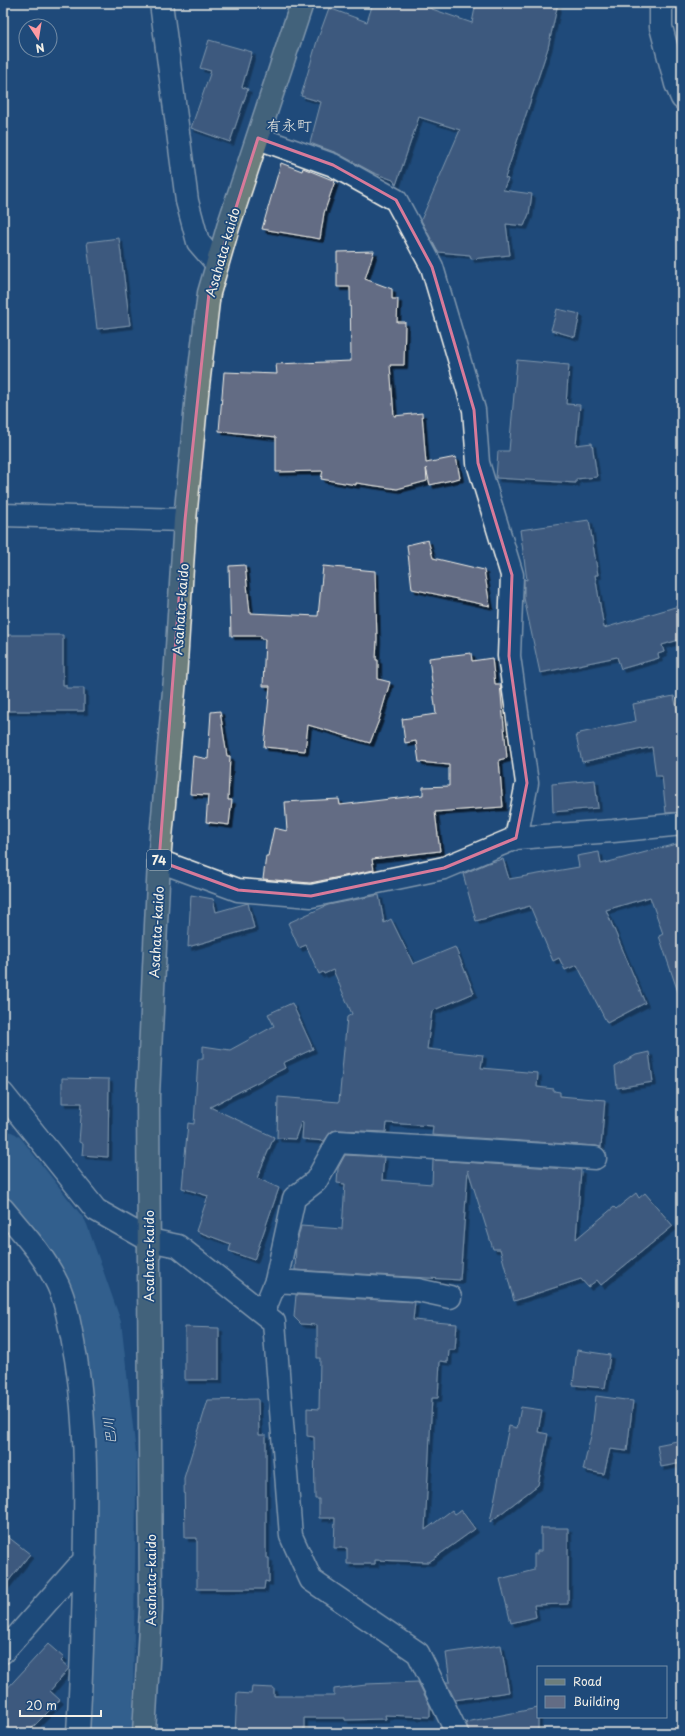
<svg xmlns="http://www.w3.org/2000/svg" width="685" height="1736" viewBox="0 0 685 1736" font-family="'Playpen Sans','Klee One',sans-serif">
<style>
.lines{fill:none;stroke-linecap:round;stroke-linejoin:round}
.river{stroke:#4878a4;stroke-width:49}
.building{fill:#636c84;stroke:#f4f1e8;filter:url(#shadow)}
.minor-casing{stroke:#f4f1e8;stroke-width:25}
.primary-casing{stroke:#f4f1e8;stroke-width:25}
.minor{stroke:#1f4a7a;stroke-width:22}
.primary{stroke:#6d7e7c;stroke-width:22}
.marked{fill:none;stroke:#d87a9a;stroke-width:3;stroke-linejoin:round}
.labels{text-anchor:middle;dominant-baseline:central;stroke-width:3.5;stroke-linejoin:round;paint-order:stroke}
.shield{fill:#1f4a7a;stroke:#b4bfc7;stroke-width:1}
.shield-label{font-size:12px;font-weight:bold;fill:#f4f1e8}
.street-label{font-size:13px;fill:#f4f1e8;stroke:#1f4a7a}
.water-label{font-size:14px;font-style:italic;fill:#dadfde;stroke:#1f4a7a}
.quarter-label{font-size:15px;fill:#f4f1e8;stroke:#1f4a7a}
</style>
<defs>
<filter id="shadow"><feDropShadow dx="3.5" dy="3.5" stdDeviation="0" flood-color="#0009"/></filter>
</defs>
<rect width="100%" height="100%" fill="#1f4a7a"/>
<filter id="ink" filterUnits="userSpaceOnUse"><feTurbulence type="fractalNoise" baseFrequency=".025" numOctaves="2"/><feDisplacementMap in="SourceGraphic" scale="8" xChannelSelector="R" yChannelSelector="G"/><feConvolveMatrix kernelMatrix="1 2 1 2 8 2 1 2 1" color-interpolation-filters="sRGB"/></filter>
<g filter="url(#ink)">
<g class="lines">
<!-- river -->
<path class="river" d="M3 1155 64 1233 97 1327 112 1459 108 1733"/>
</g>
<!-- building -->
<path class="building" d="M373 3H415L472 23 476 3H558L548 48 505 178 508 179 503 190 532 194 529 214 524 226 506 224 510 255 471 259 470 255 438 252 421 220 460 130 419 117 396 185 393 180 374 173 337 153 310 143 321 102 301 96 317 41 329 8 367 22Z
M209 40 252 52 242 87 248 89 230 142 191 128 211 71 200 68Z
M281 163 302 171 303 168 335 181 324 213 320 239 262 229Z
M119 238 130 325 97 329 87 242Z
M374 251 365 279 392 289V299H398L397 322H405L404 365H390L394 416 422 413 426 463 456 457 460 478 430 485 426 468 427 481 397 489 356 483V485L321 479 323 471 276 472V437L219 431 224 372 277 374 276 364 351 361 350 287H337V252Z
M557 309 580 314 575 337 551 330Z
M517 360 569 365 566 404 580 405 576 445 592 443 597 477 576 479V483L496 478 498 451H509Z
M589 520 598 575H595L604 628 682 605V639L662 645 664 652 658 654 659 658 621 669 617 657 540 673 524 598V579L527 580 520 530Z
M428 540 433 558 484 570 490 606 412 589 407 545Z
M245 565 250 613 318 616 323 566 375 571 377 639 376 660H378V679L390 682 379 720 370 743 308 725 305 751 264 747 270 686H263L265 639H261V636H231L229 566Z
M3 635H63V685H66V688H84V711H3Z
M471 653 472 661 492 658 495 684H500L507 758 499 760 503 807 435 812 440 851 372 859 374 870 310 883 263 879 266 856H268L274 828 287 831 285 802 339 799 340 805 423 795V787L449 786V765L419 762 416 741 405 743 402 719 436 714 429 658Z
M674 696 678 714 682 713V812L666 813 662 776H656L652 747 582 762 576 735 580 734V733L636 721 633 704Z
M220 711 227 756H230L228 800H232L229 825 206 822 208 795 190 794 193 756 208 759 211 712Z
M595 780 598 808 553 812 552 784Z
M676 844 682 862V992H678L659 936 663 934 650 897 606 910 645 1003 607 1023 577 965 565 970 559 958 553 961 530 906 476 921 463 874 488 863 503 859 509 879 579 867 577 856 599 852 601 864Z
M191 895 213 899 216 912 248 903 254 928 188 947Z
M379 895 384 923 391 919 413 964 455 947 474 993 432 1011 427 1049 483 1055 481 1068 538 1073 537 1087 554 1089V1091L560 1092V1096L605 1100 601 1147 596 1146 432 1135 433 1126 387 1123 386 1132 338 1130 332 1131 324 1141 302 1139 303 1123 301 1122 295 1139 277 1138 278 1097 339 1102 347 1017 352 1014 333 970 324 974 323 972 319 974 306 945 299 948 288 923 328 905Z
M292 1003 313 1049 283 1063 285 1068 210 1107 274 1137 257 1178 279 1188 254 1260 229 1251 231 1244 196 1231 208 1196 182 1188 188 1123 194 1124 198 1059H203V1046L230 1050 274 1026 268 1014Z
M649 1052 653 1082 617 1088 615 1067 636 1055Z
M62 1078 109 1079 108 1157 82 1155 83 1144 79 1142 82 1103H62Z
M345 1155 384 1157 382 1180 432 1184 433 1160 581 1170 576 1239 614 1207 616 1209 636 1193 639 1198 645 1193 673 1226 601 1285 597 1280 588 1287 581 1279 514 1301 500 1249H493L468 1170 460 1280 295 1270 296 1246 301 1226 342 1229 345 1184 337 1183 338 1168Z
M296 1295 415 1302 413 1320 457 1324 455 1350H449L448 1362 440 1361 438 1398H432L425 1530 452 1510 455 1514 461 1510 475 1529 429 1562 375 1560V1564H347V1548H334L335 1518H319V1499H315L314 1437 307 1436V1408L319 1409 320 1358H317V1325L301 1324 294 1317Z
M185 1327 219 1328V1380H185Z
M577 1350 610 1355 605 1388 573 1385Z
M596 1396 633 1401 627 1451 610 1449 604 1474 583 1470 592 1431Z
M258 1399 259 1435H266V1558H269V1582L265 1581 264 1589H197V1538H185L184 1478 208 1400Z
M521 1407 542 1410 538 1432 548 1434 538 1485 490 1522 509 1426 517 1428Z
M682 1440V1463L661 1467 657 1445Z
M541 1528H568V1604L534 1605 536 1617 511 1623 500 1579 534 1570V1554H537V1551H541Z
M3 1533 30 1554 3 1588Z
M48 1644 64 1658 61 1661 69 1668 50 1691 60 1700 27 1733H3V1693Z
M501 1645 509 1692 455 1700 446 1682H450L446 1653Z
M418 1682 430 1706V1717L385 1715 386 1719 345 1720V1718H304V1733H235L237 1693 251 1694 252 1687 274 1688V1696H334V1689L366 1685V1684Z
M538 1708V1733H469L466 1722Z"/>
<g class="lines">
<defs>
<path id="minor" d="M161 3 187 201 198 242 217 264
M661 3V27L676 84 682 98
M258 138 333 165 396 200 432 267 474 410 478 463 512 575 509 656 527 783 516 838
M3 515 185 520
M159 861 238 890 311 896 444 868 516 838 613 831 682 824
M3 1094 96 1210 149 1240 178 1246 274 1322 291 1536 311 1580 418 1653 457 1733
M3 1209C21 1231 42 1253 55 1279 65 1297 68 1318 72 1337 85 1400 86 1465 85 1530 84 1598 82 1665 78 1733
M276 1281 418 1290 450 1297
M263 1313 276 1281 294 1198 316 1181 338 1142 595 1158
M3 1652 85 1559"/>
<path id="primary" d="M144 1733 151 1609 148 1096 159 861 175 679 185 520 197 394 209 293 229 224 302 3"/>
</defs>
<!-- minor casing -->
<use href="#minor" class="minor-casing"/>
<!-- primary casing -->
<use href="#primary" class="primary-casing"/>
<!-- minor -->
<use href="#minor" class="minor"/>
<!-- primary -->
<use href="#primary" class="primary"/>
</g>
</g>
<!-- marked area -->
<path d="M0 0H685V1736H0ZM258 138 333 165 396 200 432 267 474 410 478 463 512 575 509 656 527 783 516 838 444 868 311 896 238 890 159 861 185 520 209 293Z" fill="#1f4a7a" fill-opacity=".55" fill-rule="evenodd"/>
<path class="marked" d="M258 138 333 165 396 200 432 267 474 410 478 463 512 575 509 656 527 783 516 838 444 868 311 896 238 890 159 861 185 520 209 293Z"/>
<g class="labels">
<!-- shield labels -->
<rect class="shield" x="147" y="850" width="24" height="20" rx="3"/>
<g class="shield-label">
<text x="159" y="860">74</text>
</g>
<!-- street labels -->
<g class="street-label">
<text transform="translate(222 252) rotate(-74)">Asahata-kaido</text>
<text transform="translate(180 609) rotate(-86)">Asahata-kaido</text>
<text transform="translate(156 932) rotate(-87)">Asahata-kaido</text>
<text transform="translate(148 1256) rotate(-90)">Asahata-kaido</text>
<text transform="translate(150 1580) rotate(-90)">Asahata-kaido</text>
</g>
<!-- water labels -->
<g class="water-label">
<text transform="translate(109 1431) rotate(-96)">巴川</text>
</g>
<!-- quarter labels -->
<g class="quarter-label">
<text x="289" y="124">有永町</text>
</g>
</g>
<!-- margin -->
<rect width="685" height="1736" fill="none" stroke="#1f4a7a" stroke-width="16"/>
<rect x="8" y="8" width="669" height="1720" fill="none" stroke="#f4f1e8" stroke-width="1.5" filter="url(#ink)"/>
<!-- legend -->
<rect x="537" y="1666" width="130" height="52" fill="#1f4a7a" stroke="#748da6"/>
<rect x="545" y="1679" width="20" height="6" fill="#6d7e7c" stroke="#748da6"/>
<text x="573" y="1686" font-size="12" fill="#f4f1e8">Road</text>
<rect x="545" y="1696" width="20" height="12" fill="#636c84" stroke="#748da6"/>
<text x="573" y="1706" font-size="12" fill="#f4f1e8">Building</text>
<!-- north arrow -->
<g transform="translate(38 38) rotate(168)"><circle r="19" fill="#1f4a7a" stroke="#748da6"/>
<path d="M0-3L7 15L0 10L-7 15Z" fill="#ff9aa2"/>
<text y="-6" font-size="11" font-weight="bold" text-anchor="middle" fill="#f4f1e8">N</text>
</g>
<!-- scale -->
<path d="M20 1710v6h81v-6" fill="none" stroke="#f4f1e8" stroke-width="2"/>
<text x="26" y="1710" font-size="12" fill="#f4f1e8" stroke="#1f4a7a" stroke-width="3" paint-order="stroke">20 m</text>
</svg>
